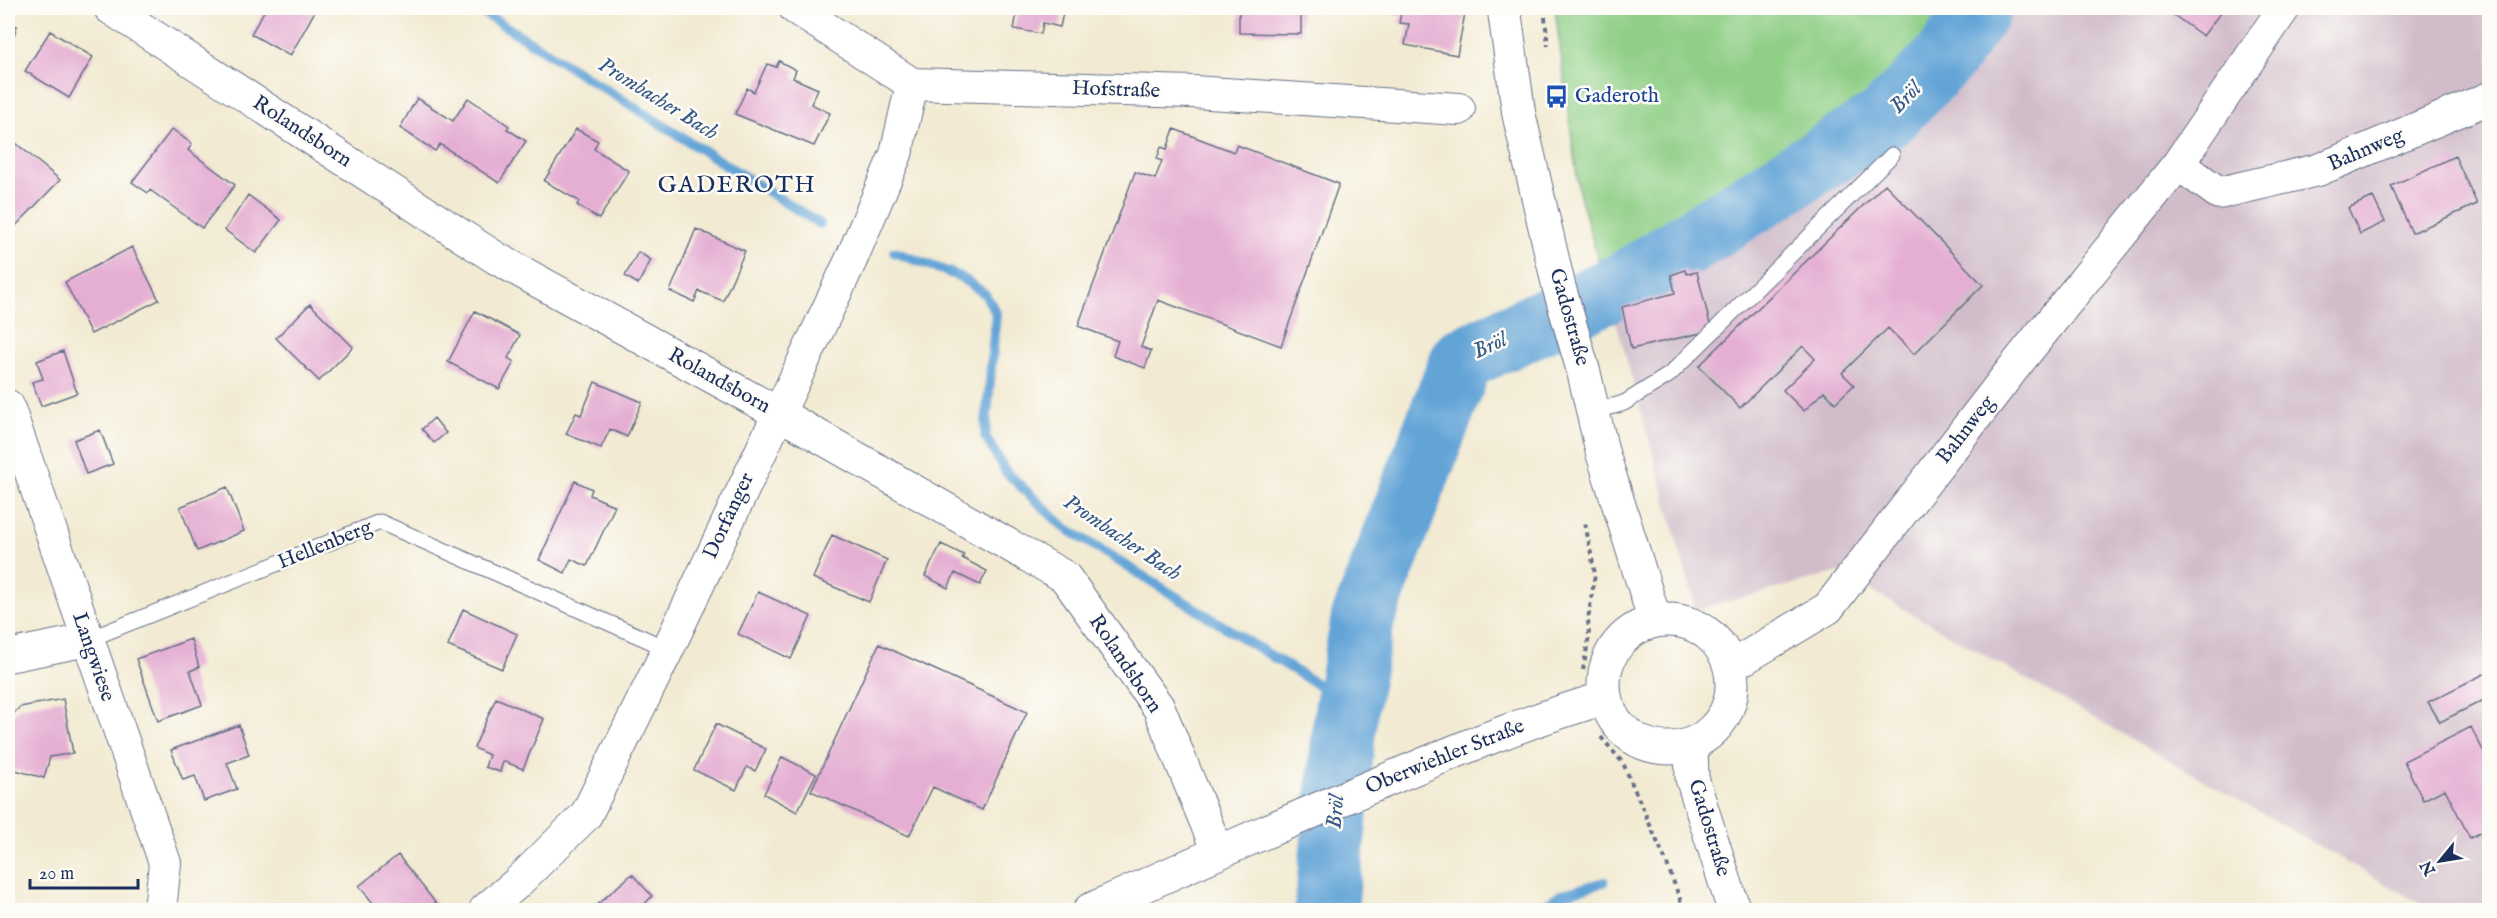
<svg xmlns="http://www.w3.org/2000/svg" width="2497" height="918" viewBox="0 0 2497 918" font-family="'IM FELL English',serif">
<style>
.industrial{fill:#d1bdca}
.green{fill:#8fcf86;stroke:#557f72;stroke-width:1.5}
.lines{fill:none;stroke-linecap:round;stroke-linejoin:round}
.stream{stroke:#64a4d7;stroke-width:10}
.river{stroke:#64a4d7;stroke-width:64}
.building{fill:#e5afd3}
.service-casing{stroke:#667087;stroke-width:17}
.minor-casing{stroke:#667087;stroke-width:34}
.secondary-casing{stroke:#667087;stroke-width:35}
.path{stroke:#667087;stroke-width:4;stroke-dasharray:4.5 4.5;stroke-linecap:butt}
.service{stroke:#fff;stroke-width:15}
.minor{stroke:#fff;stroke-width:32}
.secondary{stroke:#fff;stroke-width:33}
.labels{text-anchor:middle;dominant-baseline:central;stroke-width:5;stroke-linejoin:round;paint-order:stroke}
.street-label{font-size:21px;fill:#1b2f5e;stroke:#fdfcf7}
.transit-label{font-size:21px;fill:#164399;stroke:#fdfcf7;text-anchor:start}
.water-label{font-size:22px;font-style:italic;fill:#355888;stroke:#fdfcf7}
.quarter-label{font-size:24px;letter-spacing:1.5px;fill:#1b2f5e;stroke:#fdfcf7}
</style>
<rect width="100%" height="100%" fill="#fdfcf7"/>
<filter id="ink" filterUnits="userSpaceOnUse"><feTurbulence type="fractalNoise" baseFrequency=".0167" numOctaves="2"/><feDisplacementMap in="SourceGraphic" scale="12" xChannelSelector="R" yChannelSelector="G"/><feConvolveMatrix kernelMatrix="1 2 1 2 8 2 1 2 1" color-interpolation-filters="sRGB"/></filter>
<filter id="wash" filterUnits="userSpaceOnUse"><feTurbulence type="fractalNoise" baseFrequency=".008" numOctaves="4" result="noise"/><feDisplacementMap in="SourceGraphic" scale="24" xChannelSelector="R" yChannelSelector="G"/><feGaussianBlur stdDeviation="1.35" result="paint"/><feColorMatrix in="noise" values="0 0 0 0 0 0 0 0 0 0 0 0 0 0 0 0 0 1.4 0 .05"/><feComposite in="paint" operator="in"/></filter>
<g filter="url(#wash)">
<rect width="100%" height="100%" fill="#f2ead2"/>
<!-- industrial -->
<path class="industrial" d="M1968 8H2489V910H2435L2424 906 1839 572 1696 610 1612 307 1905 111Z"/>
<!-- green -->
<path class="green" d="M1555 8H1968L1905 111 1612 307 1579 192Z"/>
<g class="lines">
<!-- stream -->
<path class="stream" d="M476 8 820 224
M894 252 961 277 985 294 996 313 985 436 1006 472 1064 527 1347 703
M1537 910 1560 895 1604 882"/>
<!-- river -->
<path class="river" d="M1326 910 1346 711 1363 618 1462 359 1625 283 1886 118 1946 57 1980 8"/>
</g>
<g id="blocks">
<!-- building -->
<path class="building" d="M266 8H309L315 11 290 56 251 34Z
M921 8H941L938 15 921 9Z
M1018 8H1064L1060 27 1043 23 1041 34 1014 29Z
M1239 8H1301V34L1239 33Z
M1367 8H1396L1395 14Z
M1402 8H1466L1457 55 1405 45 1409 24 1399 23Z
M2164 8H2224L2203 36Z
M8 23 17 26 8 54Z
M50 31 93 57 69 98 25 71Z
M779 61 796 70 793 78 818 89 811 104 830 113 814 146 735 114 747 88 754 92 767 64 776 67Z
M417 98 453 121 468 98 509 126 507 129 526 141 499 183 440 144 435 151 400 128Z
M172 129 192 144 188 150 235 185 202 228 150 190 148 193 132 182Z
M576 129 598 141 594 149 629 171 599 219 577 205 579 201 544 181Z
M1174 129 1234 152 1237 145 1339 184 1281 346 1158 300 1141 347 1151 351 1145 368 1113 356 1118 341 1078 326 1135 172 1155 179 1162 161 1157 159 1161 147 1167 149Z
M11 139 60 180 8 234V143Z
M2455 156 2477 204 2412 233 2391 186Z
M1885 184 1983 285 1914 354 1888 328 1842 373 1854 385 1835 403 1824 391 1804 411 1783 390 1815 359 1803 346 1740 408 1699 366Z
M248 195 281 220 256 253 225 230Z
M2373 197 2385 222 2360 234 2348 208Z
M696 229 745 251 723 301 699 291 694 302 670 291Z
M132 247 159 300 91 334 65 282Z
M638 252 651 260 638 284 625 276Z
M1685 270 1687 274 1697 272 1710 324 1705 332 1631 349 1622 307 1675 293 1671 275Z
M310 304 353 347 319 381 276 338Z
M475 311 520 335 508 358 514 362 499 389 448 362Z
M63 351 77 393 41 406 32 382 43 379 37 361Z
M595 382 642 402 627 437 610 429 601 448 566 434 576 413 581 415Z
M434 418 446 433 434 443 422 429Z
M100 430 113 464 86 474 74 440Z
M575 481 592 489 590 495 615 506 587 566 571 559 565 573 539 560Z
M227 487 244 531 197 551 180 507Z
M832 535 887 560 869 602 813 578Z
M941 544 964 555 962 558 987 571 980 585 955 573 948 588 925 576Z
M758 592 811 616 791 659 738 634Z
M463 609 517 634 502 669 448 646Z
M191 639 199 667 190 671 202 705 158 721 136 659Z
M879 644 1027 712 982 810 933 787 909 836 811 791Z
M2490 671V697L2440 722 2428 702Z
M496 698 544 719 523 769 503 761 500 772 485 767 489 755 474 748Z
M63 699 73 753 50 757 44 778 8 768V719L20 707Z
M716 724 766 749 755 771 747 767 736 790 694 770Z
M239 725 249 755 227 763 237 789 204 801 195 776 183 780 171 750Z
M2471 727 2490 764V828L2470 838 2445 789 2423 800 2404 761Z
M782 757 816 774 797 812 764 794Z
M398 855 438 906 432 910H379L359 886Z
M632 874 652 896 640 909 641 910H591Z"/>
</g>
</g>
<g filter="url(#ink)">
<use href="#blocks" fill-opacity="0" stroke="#667087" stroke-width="1.5"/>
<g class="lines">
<defs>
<path id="service" d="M1593 412 1624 403 1669 375 1892 155
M87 640 380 522 668 649"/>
<path id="minor" d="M110 8 496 258 778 413 1065 577 1159 708 1218 852
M795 8 912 84 1193 92 1459 109
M2178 164 2219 193 2318 170 2487 99
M8 406 165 863 160 910
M8 656 87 640
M1728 662 1745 658 1828 608 2015 366 2178 164 2284 8
M485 910 516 884 586 815 668 649 851 260 896 154 912 84"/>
<path id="secondary" d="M1504 8 1519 115 1559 287 1584 373 1602 451 1655 621
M1604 684a64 64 0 1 1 128 0a64 64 0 1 1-128 0Z
M1691 744 1692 778 1734 910
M1090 910C1187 866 1284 823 1382 782 1455 751 1529 720 1605 698"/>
</defs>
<!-- service casing -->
<use href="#service" class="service-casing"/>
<!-- minor casing -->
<use href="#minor" class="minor-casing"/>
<!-- secondary casing -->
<use href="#secondary" class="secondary-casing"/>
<!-- path -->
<path class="path" d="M1544 8 1548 46
M1583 670 1589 636 1588 620 1595 574 1585 523
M1601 737 1623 763 1667 864 1684 910"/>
<!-- service -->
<use href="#service" class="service"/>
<!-- minor -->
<use href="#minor" class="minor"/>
<!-- secondary -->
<use href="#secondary" class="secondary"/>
</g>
</g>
<!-- icons -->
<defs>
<symbol id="bus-bare" viewBox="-9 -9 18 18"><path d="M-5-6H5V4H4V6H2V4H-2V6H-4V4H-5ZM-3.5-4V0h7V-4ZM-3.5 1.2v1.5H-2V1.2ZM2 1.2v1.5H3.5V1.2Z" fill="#1a4fb4" stroke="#fdfcf7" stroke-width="2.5" paint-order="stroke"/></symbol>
</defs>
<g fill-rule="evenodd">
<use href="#bus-bare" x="1540" y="80" width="33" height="33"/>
</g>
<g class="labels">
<!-- street labels -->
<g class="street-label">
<text transform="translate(1116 90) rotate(2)">Hofstraße</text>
<text transform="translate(302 132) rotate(33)">Rolandsborn</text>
<text transform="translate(2366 150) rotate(-23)">Bahnweg</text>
<text transform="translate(1569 317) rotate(74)">Gadostraße</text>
<text transform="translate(719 381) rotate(29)">Rolandsborn</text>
<text transform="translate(1966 430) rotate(-52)">Bahnweg</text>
<text transform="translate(729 516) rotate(-65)">Dorfanger</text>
<text transform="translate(325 545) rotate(-22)">Hellenberg</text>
<text transform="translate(93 657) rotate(71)">Langwiese</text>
<text transform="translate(1125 664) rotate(56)">Rolandsborn</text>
<text transform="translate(1445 757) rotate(-22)">Oberwiehler Straße</text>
<text transform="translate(1709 828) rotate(73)">Gadostraße</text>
</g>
<!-- transit labels -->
<g class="transit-label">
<text x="1575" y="96">Gaderoth</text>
</g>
<!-- water labels -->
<g class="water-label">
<text transform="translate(1906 98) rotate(-46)">Bröl</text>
<text transform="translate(658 99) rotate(32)">Prombacher Bach</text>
<text transform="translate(1490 346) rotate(-25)">Bröl</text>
<text transform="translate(1122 538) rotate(34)">Prombacher Bach</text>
<text transform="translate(1336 812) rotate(-85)">Bröl</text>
</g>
<!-- quarter labels -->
<g class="quarter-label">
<text x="737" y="185">GADEROTH</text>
</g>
</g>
<!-- margin -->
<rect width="2497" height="918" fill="none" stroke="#fdfcf7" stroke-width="30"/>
<!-- north arrow -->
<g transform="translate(2440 861) rotate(240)" stroke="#fdfcf7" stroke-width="4.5" paint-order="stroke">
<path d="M0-4.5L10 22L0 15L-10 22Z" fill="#1b2f5e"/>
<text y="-9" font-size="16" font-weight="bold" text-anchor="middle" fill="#1b2f5e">N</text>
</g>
<!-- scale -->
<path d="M30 879v9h108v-9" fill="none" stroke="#1b2f5e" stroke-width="3"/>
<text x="39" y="879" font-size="18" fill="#1b2f5e" stroke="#fdfcf7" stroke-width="4.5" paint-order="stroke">20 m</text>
</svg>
